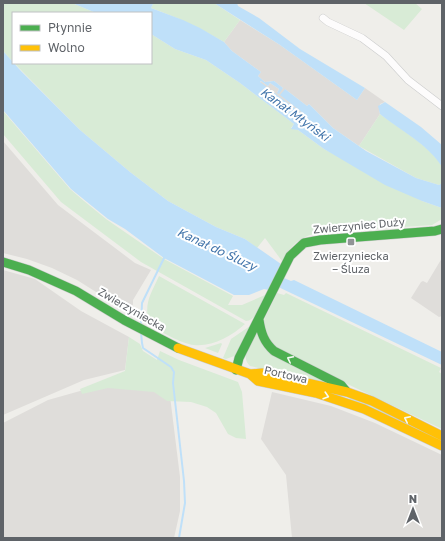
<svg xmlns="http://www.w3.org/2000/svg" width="445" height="541" viewBox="0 0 445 541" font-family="'Golos Text',sans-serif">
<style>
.industrial{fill:#dfddda}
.green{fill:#d8ebd6}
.water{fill:#bfe0f9}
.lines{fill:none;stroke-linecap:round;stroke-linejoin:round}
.stream{stroke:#bfe0f9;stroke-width:2}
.street-casing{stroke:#cbcccc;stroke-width:8}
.fast-casing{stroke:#cacacb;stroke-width:10}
.slow-casing{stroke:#cacacb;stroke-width:10}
.street{stroke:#fdfcfc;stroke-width:7}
.fast{stroke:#4caf50;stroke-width:9}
.slow{stroke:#ffc107;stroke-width:9}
.oneway{stroke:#f6fbf6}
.poi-dot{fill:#919496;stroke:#fff;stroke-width:1.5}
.labels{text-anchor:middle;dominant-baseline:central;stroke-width:4;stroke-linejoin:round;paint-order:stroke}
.street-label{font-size:11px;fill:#5f6368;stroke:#fff}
.poi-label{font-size:11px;fill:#5f6368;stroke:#fff}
.water-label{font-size:12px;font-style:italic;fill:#4174aa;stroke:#fff}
</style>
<rect width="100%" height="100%" fill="#efeeea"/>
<!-- industrial -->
<path class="industrial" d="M240 20 280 45 357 100 365 88 385 102 380 104 379 109 380 114 359 146 333 128 309 104 307 106 285 89 303 114 301 113 260 83 261 81 268 86 270 83 279 89 277 92 283 88 274 81 265 82 258 76 261 72 232 51 224 42Z
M3 141 58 205 135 263 151 270 133 300V311L131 314 77 280 52 268 27 259 3 253Z
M442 258V316L439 317 411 298 421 282 423 281 427 283Z
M3 270 35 279 81 311 129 337 125 370 84 380 3 415Z
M105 384 169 388 180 477V511L174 538H3V423L48 400Z
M272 392 331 406 375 423 442 455V538H292L286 475 261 439Z"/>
<!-- green -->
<path class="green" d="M3 3H72L96 13H13V62L3 51Z
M157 3H214L240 20 224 42C200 28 177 17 151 8L153 4Z
M364 3H415L422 9 404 30Z
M151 34 175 49 206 60 240 83 294 124 291 128 298 130 324 149 422 201 442 208V219L432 225 315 233C297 240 292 244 282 261L265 238 257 248 245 239 216 227 168 201 130 172 80 130 14 63H151Z
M3 111 70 189 84 201 106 219 164 259 233 296 228 305H242L265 295C261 304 257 320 246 321L141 262 61 202 3 134Z
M380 114C394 125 438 151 442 168 443 172 442 179 442 183L439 185 416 178 359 146Z
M159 276 245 324C232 336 212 347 194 345 182 344 160 331 149 325 144 302 150 296 159 276Z
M277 293 284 295 286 293 441 368 439 372 442 374V429L278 351 264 335 263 322Z
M250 326 252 327 237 355 226 359 223 358 231 339Z
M256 334 258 335 334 385 250 366C240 357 250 344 254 335Z
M129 337 140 344 143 351 157 360 160 351 179 360 238 382 242 392 246 439 236 438 228 434 216 413 207 407 191 402 167 401 154 392 108 388 82 394 80 389 125 371Z
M221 343 222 344 218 353 205 348Z
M349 397 362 401 442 439V443L350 400Z"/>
<!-- water -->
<path class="water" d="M72 3H157L153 4 151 8 183 20 200 28 224 42 232 51 261 72 258 76 265 82 274 81 283 88 279 94 277 93 279 89 270 83 268 86 261 81 260 82 301 113H303L280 95 285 89 307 106 309 104 333 128 366 151 416 178 439 185 442 183V208L422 201 385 185 324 149 298 130 291 129 294 124 240 83 206 60 175 49 151 34V13H96Z
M214 3H237L238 6 259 18 300 49 365 88 357 100 280 45Z
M3 51 21 71 80 130 130 172 168 201 216 227 245 239 281 264 277 275 291 281 294 280 442 352V365L272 284 269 290 264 289 249 295H234L164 258 125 229 108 219 71 189 3 110Z
M385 102 421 127 442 145V167C428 144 401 131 380 114L378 106Z"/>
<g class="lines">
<!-- stream -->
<path class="stream" d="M141 326 142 303 165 256
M141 332 142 343 143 348 171 367 174 372 173 383 184 481 185 503 179 538"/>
<defs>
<path id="street" d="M323 18 328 22 362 38 386 56 408 80 442 106"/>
<path id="fast" d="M3 262 29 270 76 291 124 320 178 348
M259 320C261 333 264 342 274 351L341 385 346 391
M236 370 239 358 290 256 304 243 320 240 435 231 442 229"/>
<path id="slow" d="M178 348 250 374 258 381 316 393 364 409 442 446
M250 374 262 373 347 392 372 401 442 436"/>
</defs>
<!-- street casing -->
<use href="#street" class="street-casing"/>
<!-- fast casing -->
<use href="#fast" class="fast-casing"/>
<!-- slow casing -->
<use href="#slow" class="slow-casing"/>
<!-- street -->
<use href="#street" class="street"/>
<!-- fast -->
<use href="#fast" class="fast"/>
<!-- slow -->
<use href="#slow" class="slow"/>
</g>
<!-- one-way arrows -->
<defs><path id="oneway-chevron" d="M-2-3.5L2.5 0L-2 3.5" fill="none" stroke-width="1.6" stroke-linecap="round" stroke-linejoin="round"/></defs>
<g class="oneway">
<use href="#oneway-chevron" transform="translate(290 359) rotate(-153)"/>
<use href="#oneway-chevron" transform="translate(326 396) rotate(17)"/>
<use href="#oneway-chevron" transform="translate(407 419) rotate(-154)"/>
</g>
<!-- markers -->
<rect class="poi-dot" x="347" y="238" width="8" height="8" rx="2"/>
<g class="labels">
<!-- street labels -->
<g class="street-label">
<text transform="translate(359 225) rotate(-5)">Zwierzyniec Duży</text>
<text transform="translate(132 309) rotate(30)">Zwierzyniecka</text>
<text transform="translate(286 374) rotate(13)">Portowa</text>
</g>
<!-- poi labels -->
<g class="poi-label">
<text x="351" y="255">Zwierzyniecka<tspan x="351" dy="13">– Śluza</tspan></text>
</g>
<!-- water labels -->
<g class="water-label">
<text transform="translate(295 114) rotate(36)">Kanał Młyński</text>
<text transform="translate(217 249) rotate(25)">Kanał do Śluzy</text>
</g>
</g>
<!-- border -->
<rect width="445" height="541" fill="none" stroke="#5f6368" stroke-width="8"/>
<!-- legend -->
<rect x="12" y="12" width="140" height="52" fill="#ffffff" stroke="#bfc1c3"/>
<rect x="20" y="25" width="20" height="6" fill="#4caf50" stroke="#bfc1c3"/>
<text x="48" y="32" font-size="12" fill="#5f6368">Płynnie</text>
<rect x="20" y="45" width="20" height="6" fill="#ffc107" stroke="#bfc1c3"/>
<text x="48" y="52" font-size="12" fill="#5f6368">Wolno</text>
<!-- north arrow -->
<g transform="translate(413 509)" stroke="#ffffff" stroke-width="3" paint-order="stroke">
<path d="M0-3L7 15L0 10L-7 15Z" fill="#5f6368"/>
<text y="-6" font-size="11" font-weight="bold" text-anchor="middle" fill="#5f6368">N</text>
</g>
</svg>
